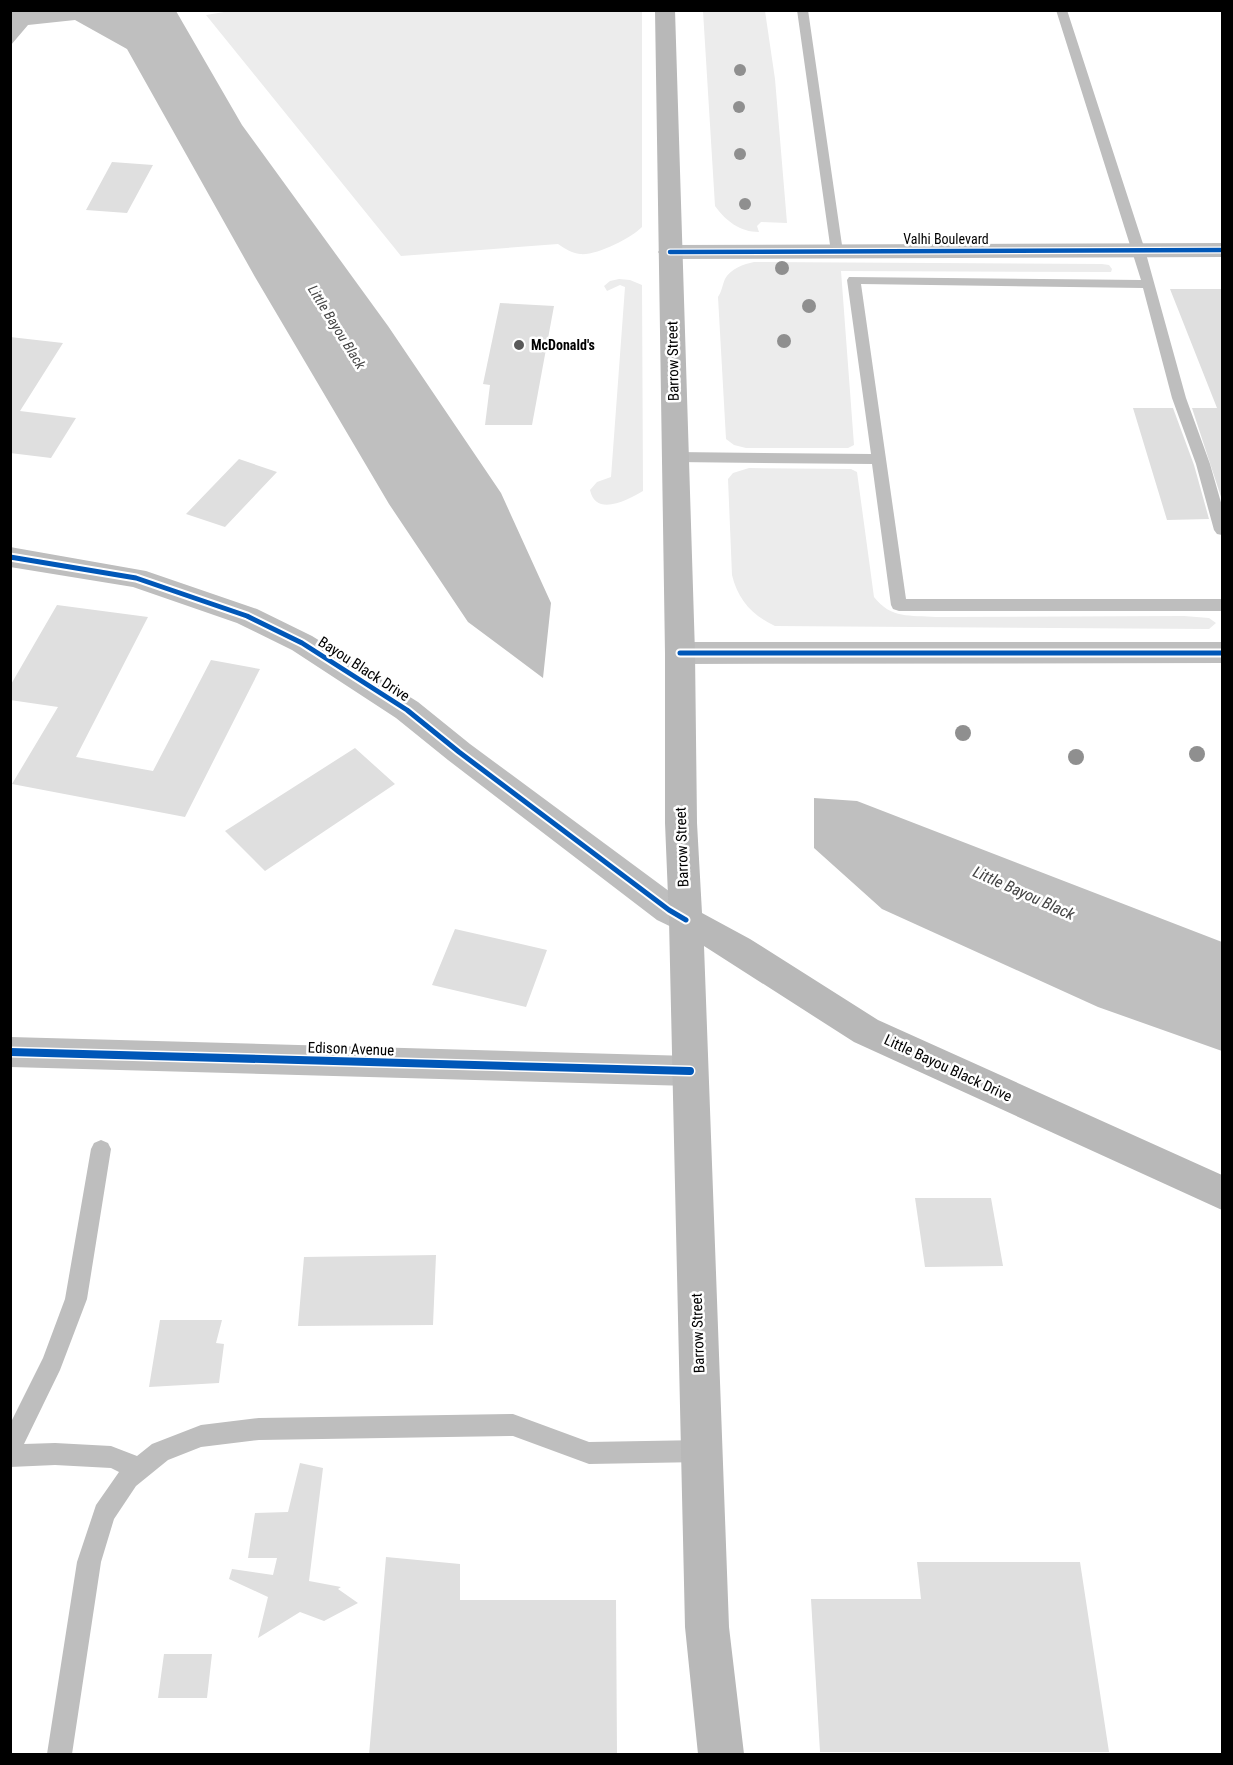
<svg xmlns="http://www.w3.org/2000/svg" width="1233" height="1765" viewBox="0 0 1233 1765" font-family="'Roboto Condensed',sans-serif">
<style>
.green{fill:#ececec}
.water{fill:#bfbfbf}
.building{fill:#dfdfdf}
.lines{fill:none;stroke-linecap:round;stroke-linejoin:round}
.service{fill:#bebebe;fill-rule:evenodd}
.minor{fill:#bebebe;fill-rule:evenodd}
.tertiary{fill:#bebebe;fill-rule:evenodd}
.secondary{fill:#b8b8b8;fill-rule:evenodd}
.cycleway-far2-casing{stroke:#fff;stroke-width:7}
.cycleway-far1-casing{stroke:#fff;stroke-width:9}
.cycleway-casing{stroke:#fff;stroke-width:11}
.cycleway-far2{stroke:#0057b8;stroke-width:4.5}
.cycleway-far1{stroke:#0057b8;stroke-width:5}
.cycleway{stroke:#0057b8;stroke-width:8}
.tree{fill:#8f8f8f}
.poi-dot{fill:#595959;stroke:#fff;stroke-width:2}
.labels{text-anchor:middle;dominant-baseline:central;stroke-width:5;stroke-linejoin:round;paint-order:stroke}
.far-street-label{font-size:14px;fill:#000;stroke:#fff}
.far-water-label{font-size:14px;font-style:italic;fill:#444;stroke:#fff}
.far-poi-label{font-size:14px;font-weight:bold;fill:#000;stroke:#fff;text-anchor:start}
.street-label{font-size:15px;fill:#000;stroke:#fff}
.water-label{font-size:16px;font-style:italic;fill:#444;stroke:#fff}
</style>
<rect width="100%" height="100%" fill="#fff"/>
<!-- green -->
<path class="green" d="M236 10 642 11V227C631 238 596 256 580 254 572 253 565 249 558 244L401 256 206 15Z
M703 11H765L775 79 787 223 761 222 757 226 759 232C740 232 726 221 715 206Z
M754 262 1102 264 1109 265 1112 269 1111 272 841 271 854 445 848 448H746L734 445 726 439 718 297C722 291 722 286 725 279 730 269 744 264 754 262Z
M619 279 630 280 642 285 643 491C629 499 596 518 590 490L597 482 611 477 625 287 620 285 607 291 604 286 610 281Z
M749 468 851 469 857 472 874 597C891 619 910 615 936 617L1184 616 1209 618 1216 623 1209 629 775 626C752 615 738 600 732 575L728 479 733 473Z"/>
<!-- water -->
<path class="water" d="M11 10 176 11 242 125 388 326 501 493 551 603 543 678 468 622 389 504 255 277 127 49 75 20 28 25 11 45Z
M814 798 857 801 1222 942V1051L1098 1007 882 909 814 848Z"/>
<!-- building -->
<path class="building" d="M112 162 153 165 127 213 86 210Z
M1170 289H1222V500L1192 408H1217Z
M500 303 554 306 532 425H485L490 385 483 384Z
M10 337 63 343 20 411 76 418 51 458 10 453Z
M1133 408H1173L1194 465 1209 519 1167 520Z
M239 459 277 472 225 527 186 514Z
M57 605 148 617 76 757 153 771 211 660 260 669 185 817 12 784 58 707 10 700V686Z
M355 748 395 784 265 871 225 831Z
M455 929 547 950 526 1007 432 985Z
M915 1198H991L1003 1266 925 1267Z
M436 1255 433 1325 298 1326 304 1257Z
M160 1320H222L216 1343 224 1344 219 1383 149 1387Z
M300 1463 323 1468 309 1581 341 1587 338 1589 358 1603 324 1621 300 1612 258 1638 268 1597 229 1579 232 1569 273 1575 277 1558H248L255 1513 288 1512Z
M386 1557 460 1564V1600H616L617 1755H369Z
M917 1562H1080L1109 1752H820L811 1599H921Z
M164 1654H212L207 1698H158Z"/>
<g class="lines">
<!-- service -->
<path class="service" d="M797 10H808L843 252 837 256 831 252Z
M1056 10H1067L1145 250 1186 398 1210 464 1222 506V535L1217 534 1214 530 1196 464 1172 398 1143 288 861 284 906 599H1222V611H899L893 609 891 605 872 464 675 462 668 457 675 452 871 454 847 280 849 277 1141 280Z
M101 1140 108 1143 111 1149 87 1299 60 1370 24 1444 55 1443 111 1446 137 1456 152 1444 201 1425 259 1418 513 1414 589 1442 702 1440 710 1443 713 1451 710 1459 702 1462 589 1464 513 1436 259 1440 201 1447 168 1460 136 1486 114 1519 101 1562 72 1754H47L77 1562 96 1505 119 1472 111 1468 55 1465 10 1467V1424L43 1358 65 1299 91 1149 94 1143Z"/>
<!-- minor -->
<path class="minor" d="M680 642H1222V663L680 664 670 660 665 653 670 646Z
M10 1037 690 1056 703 1060 708 1071 703 1082 690 1086 10 1067Z"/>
<!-- tertiary -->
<path class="tertiary" d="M1222 243V257L670 259 662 257 658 252 662 247 670 245Z
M10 547 146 571 257 609 312 636 418 702 470 744 681 900 698 910 703 920 698 930 686 934 657 920 448 760 396 718 292 650 237 623 133 587 10 567Z"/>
<!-- secondary -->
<path class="secondary" d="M655 10H675L695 653 697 823 702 913 750 939 878 1020 1222 1175V1210L854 1042 704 946 729 1627 744 1754H698L685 1627 669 920 665 823V653Z"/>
<defs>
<path id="cycleway-far2" d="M670 252 1222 250"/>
<path id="cycleway-far1" d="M10 557 136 578 247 616 302 643 407 710 459 752 669 910 686 920
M680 653H1222"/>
<path id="cycleway" d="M10 1052 690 1071"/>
</defs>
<!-- cycleway-far2 casing -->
<use href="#cycleway-far2" class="cycleway-far2-casing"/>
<!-- cycleway-far1 casing -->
<use href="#cycleway-far1" class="cycleway-far1-casing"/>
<!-- cycleway casing -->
<use href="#cycleway" class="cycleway-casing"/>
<!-- cycleway-far2 -->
<use href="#cycleway-far2" class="cycleway-far2"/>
<!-- cycleway-far1 -->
<use href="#cycleway-far1" class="cycleway-far1"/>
<!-- cycleway -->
<use href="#cycleway" class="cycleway"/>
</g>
<!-- trees -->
<g class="tree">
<circle cx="740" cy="70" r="6"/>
<circle cx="739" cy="107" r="6"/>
<circle cx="740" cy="154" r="6"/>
<circle cx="745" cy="204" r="6"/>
<circle cx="782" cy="268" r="7"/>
<circle cx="809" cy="306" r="7"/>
<circle cx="784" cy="341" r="7"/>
<circle cx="963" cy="733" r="8"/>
<circle cx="1197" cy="754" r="8"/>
<circle cx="1076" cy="757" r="8"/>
</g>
<!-- markers -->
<circle class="poi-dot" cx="519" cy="345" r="6"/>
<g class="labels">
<!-- far-street labels -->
<g class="far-street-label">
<text x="946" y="239">Valhi Boulevard</text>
</g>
<!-- far-water labels -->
<g class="far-water-label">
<text transform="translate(337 327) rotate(58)">Little Bayou Black</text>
</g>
<!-- far-poi labels -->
<g class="far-poi-label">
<text x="531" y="345">McDonald's</text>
</g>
<!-- street labels -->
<g class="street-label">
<text transform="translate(673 361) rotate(-91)">Barrow Street</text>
<text transform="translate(364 669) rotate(33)">Bayou Black Drive</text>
<text transform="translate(682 847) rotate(-92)">Barrow Street</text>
<text transform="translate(351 1049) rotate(2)">Edison Avenue</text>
<text transform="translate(948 1068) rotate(25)">Little Bayou Black Drive</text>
<text transform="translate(698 1333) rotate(-92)">Barrow Street</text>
</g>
<!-- water labels -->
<g class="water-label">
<text transform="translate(1024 893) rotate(24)">Little Bayou Black</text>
</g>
</g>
<!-- border -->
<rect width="1233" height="1765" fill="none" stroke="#000000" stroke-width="24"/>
</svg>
